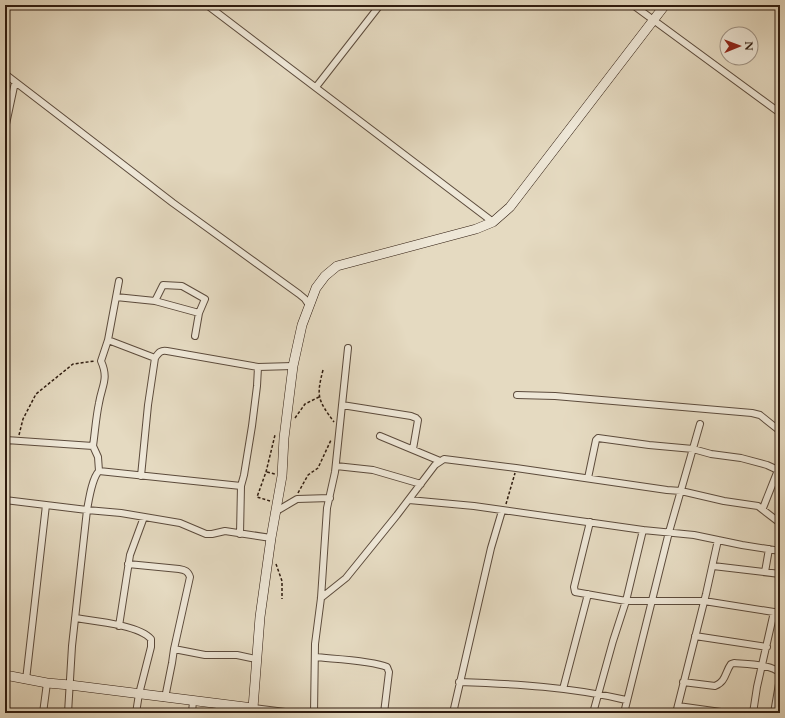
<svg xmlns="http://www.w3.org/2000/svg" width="785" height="718" viewBox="0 0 785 718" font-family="Cardo,serif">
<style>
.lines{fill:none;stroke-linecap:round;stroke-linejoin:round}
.street-casing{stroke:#5c4b3c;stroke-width:8}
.secondary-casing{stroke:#2e1b0f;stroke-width:10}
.path{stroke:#2e1b0f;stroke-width:1.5;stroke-dasharray:3 2;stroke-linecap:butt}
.street{stroke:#eee7d7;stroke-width:6}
.secondary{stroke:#eee7d7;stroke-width:9}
</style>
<rect width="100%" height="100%" fill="#e5dac1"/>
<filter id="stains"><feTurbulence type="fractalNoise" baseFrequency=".005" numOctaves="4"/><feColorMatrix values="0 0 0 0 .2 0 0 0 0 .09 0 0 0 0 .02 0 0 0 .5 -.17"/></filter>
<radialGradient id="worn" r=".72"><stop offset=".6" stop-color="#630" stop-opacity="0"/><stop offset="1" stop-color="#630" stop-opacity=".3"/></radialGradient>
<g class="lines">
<defs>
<path id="street" d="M207 5 493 222
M633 5 780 113
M5 74 173 203 299 294 305 299 309 305
M316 87 380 5
M5 129 15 82
M116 297 155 301 199 313 205 299 182 286 163 285 155 301
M195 336 199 313
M108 340 119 281
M517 395 555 396 752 413 760 415 780 431
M342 405 411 416 416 418 418 420 413 449
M380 436 440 461
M93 446C95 432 96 417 99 403 102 385 109 379 101 361L108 340 155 358
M5 447 6 440 93 446 98 457 99 471
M336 466 373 470 421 484
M141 476 148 405 155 358C159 352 161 350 167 351L258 367
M588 478 596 440 598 438 649 445 693 449 711 454 741 458 767 465 780 471
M5 500 87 510C89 499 92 478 99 471L241 486
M409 500 474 506 643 530 694 535 742 545 780 551
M763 508 778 470
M275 512 297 499 330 498
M590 522 574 587 575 592 626 601H704L780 613
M240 534 241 486 244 475 252 426 257 386 258 367 293 366
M128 564 179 569C185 570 188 571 190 577L174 649
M713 566 780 574
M765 572 769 549
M321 598 346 578 397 515 435 465 444 459 516 468 667 490 681 491 724 501 758 506 780 523
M75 618C94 621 139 625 151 639V647L139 694 136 713
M119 626 130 555 144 517
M695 636 767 647
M315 657C333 659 371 660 387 667L389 672 384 713
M26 680 46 505
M459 682C516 684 571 687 626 700
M683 682 715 686C726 682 725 672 731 664L734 663C745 664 775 664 780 674
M563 689 588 594
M165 698 172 663 174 649 205 655H237L256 659
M678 706 728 713
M253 708 293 713
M43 713 47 683
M68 713 72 646 87 510 121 513 180 523 206 534H212L225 531 271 538
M192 713 193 701
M314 713 315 644 321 598 327 508 335 472 348 348
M453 713 491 548 502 511
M593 713 613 641 626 601 643 530
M624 713 669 532 700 424
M676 713 706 594 718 540
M753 713 757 687 774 612
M774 713 780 678"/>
<path id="secondary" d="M5 675 47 683 70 685 253 708 252 713
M253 708 260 617 271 538 282 476 284 438 293 366 302 325 316 288 325 276 337 266 476 229 493 222 510 207 665 5"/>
</defs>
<!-- street casing -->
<use href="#street" class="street-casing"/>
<!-- secondary casing -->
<use href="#secondary" class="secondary-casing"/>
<!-- path -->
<path class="path" d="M323 370C316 397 318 400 334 422
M295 418 305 404 319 397
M19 435 23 419 36 394 73 364 95 361
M267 472 275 474
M298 493 308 475 318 468 331 440
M270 501 257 497 266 472 275 435
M506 504 515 473
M276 564 282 581V599"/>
<!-- street -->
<use href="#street" class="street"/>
<!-- secondary -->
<use href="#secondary" class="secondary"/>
</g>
<!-- margin -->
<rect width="785" height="718" fill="none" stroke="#e5dac1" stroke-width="20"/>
<rect x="6" y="6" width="773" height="706" fill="none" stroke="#2e1b0f" stroke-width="2"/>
<rect x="10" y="10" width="765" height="698" fill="none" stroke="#2e1b0f"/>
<!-- north arrow -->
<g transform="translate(739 46) rotate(89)"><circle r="19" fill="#eee7d7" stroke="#a19587"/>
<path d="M0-3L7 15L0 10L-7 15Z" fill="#8f2418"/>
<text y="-6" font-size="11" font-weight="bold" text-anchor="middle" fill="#2e1b0f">N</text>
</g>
<rect width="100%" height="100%" filter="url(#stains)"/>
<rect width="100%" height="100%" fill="url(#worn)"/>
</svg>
